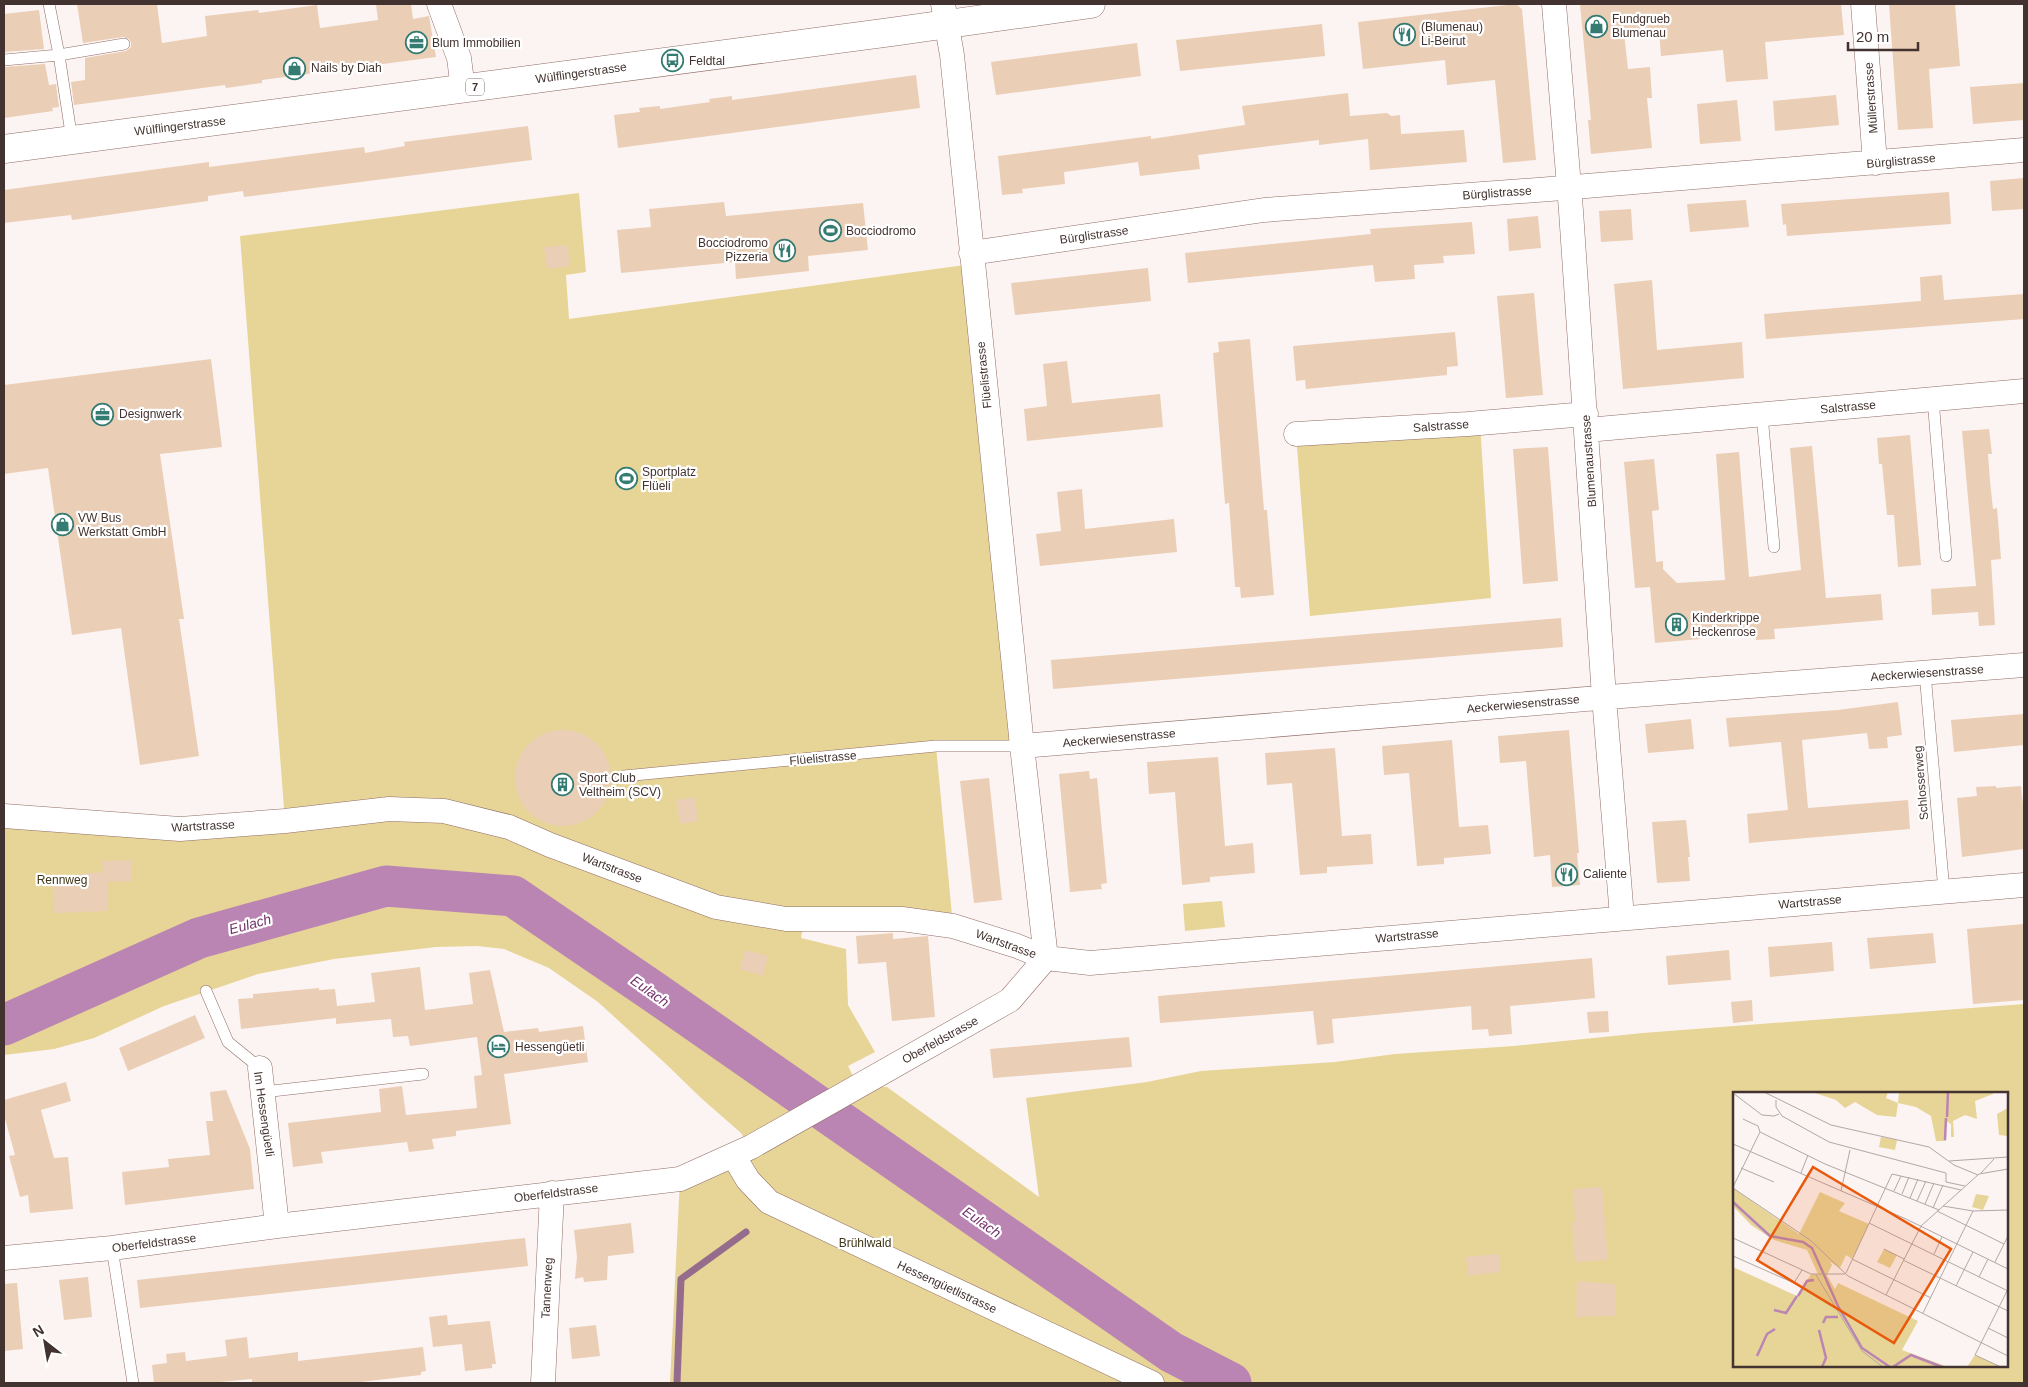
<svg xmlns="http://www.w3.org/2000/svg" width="2028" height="1387" viewBox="0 0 2028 1387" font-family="Arial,sans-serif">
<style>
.green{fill:#e7d497;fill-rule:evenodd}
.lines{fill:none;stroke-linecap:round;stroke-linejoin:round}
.stream{stroke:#966c8c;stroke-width:7}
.river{stroke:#ba85b3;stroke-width:41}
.building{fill:#ebceb6}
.service-casing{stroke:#906d66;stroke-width:12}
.minor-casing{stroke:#906d66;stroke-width:25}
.primary-casing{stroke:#906d66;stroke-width:29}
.service{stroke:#fff;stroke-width:11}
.minor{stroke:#fff;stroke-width:24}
.primary{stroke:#fff;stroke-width:28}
.labels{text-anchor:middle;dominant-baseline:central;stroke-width:4.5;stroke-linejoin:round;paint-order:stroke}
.shield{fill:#fff;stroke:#7b706e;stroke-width:1}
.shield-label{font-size:11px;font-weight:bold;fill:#433330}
.poi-label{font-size:12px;fill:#433330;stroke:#fff;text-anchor:start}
.street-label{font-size:12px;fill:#433330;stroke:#fff}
.park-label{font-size:12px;fill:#3e3516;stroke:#fff}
.water-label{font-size:14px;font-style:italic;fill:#72316b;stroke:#fff}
.inset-river{fill:none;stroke:#ba85b3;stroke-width:2.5}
.inset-road{fill:none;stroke:#b2a7a4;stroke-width:1}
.view{fill:#e8590c;fill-opacity:0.15;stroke:#e8590c;stroke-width:2.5}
.inset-edge{fill:none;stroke:#433330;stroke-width:2.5}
</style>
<rect width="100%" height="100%" fill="#fcf4f2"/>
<!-- green -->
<path class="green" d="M579 193 586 272 566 275 569 319 972 264 1022 746H936L953 926 786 919 444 811 285 821 240 236Z
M1480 423 1491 598 1310 616 1296 434Z
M4 816 132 826 441 818 803 927 801 938 846 949 848 1005 875 1052 848 1066 858 1086 887 1087 1039 1197 1026 1098 1147 1082 1201 1071 1335 1062 1395 1054 1514 1046 1643 1033 2024 1004V1383H670L680 1179 750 1147 741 1133 701 1098 666 1064 598 1002 549 968 504 949 477 946 436 947 334 959 258 974 164 1006 94 1038 54 1049 4 1055ZM1734 1093H2007V1366H1734Z
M1222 901 1225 927 1185 931 1183 904Z"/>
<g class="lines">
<!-- stream -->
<path class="stream" d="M789 1086 806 1078
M677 1383 681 1279 746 1232"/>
<!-- river -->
<path class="river" d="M4 1025 199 938 386 886 513 896 654 992 1171 1352 1231 1383"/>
</g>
<!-- building -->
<path class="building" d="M77 4H157L162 43 207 36 205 16 258 10 259 13 317 5 320 28 378 20 376 4H411L413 19 429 16 436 57 262 80V83L226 88 225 85 74 105 71 82 85 80V58L126 51 131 47V43L129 39 123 37 83 43Z
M1516 4 1522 9 1536 160 1503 163 1495 80 1447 85 1445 60 1363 69 1358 22Z
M1580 4H1841L1844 35 1765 42 1768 79 1726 82 1723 50 1661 56 1659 30 1624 33 1628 69 1650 67 1652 98H1647L1652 148 1591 154 1588 120H1591Z
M1889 4H1955L1960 66 1929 69 1933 128 1898 130Z
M39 10 44 49 4 52V14Z
M1322 24 1325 56 1180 71 1176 40Z
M1137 43 1141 76 996 95 991 62Z
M45 64 49 85 56 84 59 107 52 108 53 111 4 118V67Z
M916 75 920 108 618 148 614 115 640 112 639 108 660 106V109L710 102 709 99 732 96V100Z
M2024 83V120L1973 124 1970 87Z
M1348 93 1350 116 1387 113 1391 116 1400 115 1401 134 1464 130 1467 162 1370 170 1368 139 1319 145V140L1198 155 1200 169 1140 176 1138 162 1064 172 1065 184 1022 189 1023 193 1002 195 998 156 1151 136V139L1245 125 1242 106Z
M1836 95 1839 125 1775 131 1773 101Z
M1737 100 1741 141 1700 144 1697 104Z
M528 126 532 160 244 197 243 191 208 196V201L72 220 71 215 4 223V190L209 162V167L364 147 365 153 405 146 404 142Z
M2024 178V209L1992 211 1990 181Z
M1949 192 1951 224 1787 236 1786 224 1783 225 1781 204Z
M1746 200 1749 227 1690 232 1687 204Z
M724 202 726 216 863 203 868 250 808 256 809 271 736 279 735 262 621 273 617 230 651 227 649 209Z
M1631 209 1633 240 1601 242 1599 211Z
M1538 216 1541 248 1509 251 1507 219Z
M1472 222 1475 254 1443 256 1444 263 1414 265 1415 279 1375 282 1373 265 1188 283 1185 253 1371 234 1370 229Z
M568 245 570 266 547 269 544 247Z
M1148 268 1151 301 1015 315 1011 283Z
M1942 275 1944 300 2024 294V319L1766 339 1764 314 1921 301 1920 277Z
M1652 280 1657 350 1742 342 1744 378 1623 389 1614 284Z
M1534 293 1543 395 1506 398 1497 296Z
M1455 332 1458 366 1447 367V375L1306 389 1305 380 1296 381 1293 346Z
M1250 339 1264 510H1267L1274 595 1241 598 1240 587H1235L1229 503 1225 504 1213 353 1219 352 1218 342Z
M211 359 222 447 160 454 184 619H179L199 756 140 765 121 628 72 635 48 468 4 474V385Z
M1067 361 1072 403 1160 394 1163 427 1027 441 1024 409 1047 406 1043 364Z
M1989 429 1992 454H1988L1990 481 1993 509 1997 508 2001 559 1991 560 1995 625 1979 626 1978 612 1932 615 1931 589 1976 586 1962 431Z
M1910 435 1921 565 1898 567 1894 515H1887L1882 464H1879L1877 438Z
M1812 446 1826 598 1881 594 1883 620 1774 629 1775 639 1756 640 1755 631 1700 635V639L1655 643 1650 587 1635 588 1624 462 1654 459 1659 510 1652 511 1656 562 1663 561V569L1677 583 1725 580 1716 454 1739 452 1749 577 1801 570 1790 448Z
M1548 447 1558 581 1523 584 1513 449Z
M1082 489 1085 529 1174 519 1177 552 1040 566 1036 534 1061 531 1057 492Z
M1561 618 1563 647 1053 689 1051 660Z
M1898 702 1902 735 1887 737 1888 748 1869 749 1867 733 1802 740 1808 808 1908 800 1910 829 1749 843 1747 814 1788 810 1781 742 1729 747 1726 718 1838 710Z
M2024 714V745L1954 752 1951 720Z
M1691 719 1694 749 1648 753 1645 724Z
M515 778a48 48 0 1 1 96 0a48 48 0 1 1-96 0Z
M1569 730 1579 853H1577L1580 885 1552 887 1550 855 1534 857 1526 761 1500 763 1498 736Z
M1452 740 1459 827 1488 825 1491 854 1444 858V864L1417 866 1409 773 1384 775 1382 746Z
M1335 748 1342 836 1371 834 1373 864 1327 867V873L1300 875 1292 783 1267 785 1265 753Z
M1218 757 1225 846 1253 843 1255 873 1210 877V882L1182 885 1175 792 1149 794 1147 762Z
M1089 771 1090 779 1097 778 1107 883 1101 884 1102 889 1070 892 1059 774Z
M989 778 1002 900 974 903 960 781Z
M1996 786V788L2021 786 2024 814V849L1962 857 1957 798 1977 796 1976 787Z
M695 797 698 821 680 824 676 800Z
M1686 820 1690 857H1688L1690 881 1657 883 1652 822Z
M131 860 132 881 107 882 108 911 54 913 53 877 103 872 102 861Z
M2024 924V1000L1973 1004 1967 929Z
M893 933V939L928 936 935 1017 892 1021 886 962 858 964 856 936Z
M1933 933 1936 963 1870 969 1867 938Z
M1832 942 1834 971 1770 977 1768 947Z
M745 950 768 956 763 976 740 969Z
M1729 950 1731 980 1668 985 1666 956Z
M1592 958 1595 998 1510 1006 1512 1034 1489 1036 1488 1029 1472 1030 1471 1006 1332 1019 1334 1043 1317 1045 1313 1011 1160 1023 1158 996Z
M420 967 425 1010 473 1004 469 973 490 970 504 1032 538 1028 539 1032 583 1026 588 1062 504 1074 511 1124 456 1131V1136L432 1139 434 1149 409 1152 407 1142 321 1152 323 1163 293 1167 288 1123 381 1112 379 1089 402 1086 406 1115 477 1108 474 1076 482 1075 477 1037 410 1046 408 1036 393 1037 391 1019 336 1024V1018L241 1029 238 999 253 998V994L319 988V990L335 989 337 1006 375 1002 371 973Z
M1752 1000 1753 1021 1733 1023 1731 1002Z
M1608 1011 1609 1032 1589 1033 1587 1012Z
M195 1015 205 1038 128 1071 119 1048Z
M1129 1037 1132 1067 993 1078 990 1049Z
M66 1082 71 1101 41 1110 54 1158 68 1157 73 1209 30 1213 28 1195 20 1197 9 1156 15 1155 4 1115V1100Z
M226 1090 250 1149 254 1189 125 1205 122 1172 169 1167 168 1159 210 1155 206 1121H213L210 1092Z
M1602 1187 1608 1260 1575 1262 1572 1222H1575L1573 1189Z
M631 1223 634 1253 608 1256 607 1280 584 1282 583 1277 575 1279 577 1257 574 1230Z
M525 1238 528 1266 140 1308 137 1280Z
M1500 1254V1272L1468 1276 1466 1257Z
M88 1277 92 1317 64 1320 59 1280Z
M1577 1281 1615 1284V1316L1576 1317Z
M17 1283 23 1349 4 1351V1284Z
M447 1315 448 1325 490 1321 496 1364H492V1368L465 1371 462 1344 433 1347 429 1317Z
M596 1325 600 1356 572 1359 569 1328Z
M247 1337 249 1358 298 1352V1361L423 1347 426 1371 421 1372V1375L351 1383H252V1379L210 1383H154L152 1365 167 1363 166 1354 185 1352 186 1361 227 1356 225 1340Z"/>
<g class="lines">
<defs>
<path id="service" d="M49 4 59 55 72 140
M4 60 59 55 124 44
M1933 399 1946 556
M1762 415 1774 547
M1925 673 1944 891
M624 776 936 746H1022
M206 991 228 1042 260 1068
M263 1092 423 1074
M112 1248 133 1383"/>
<path id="minor" d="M439 4 459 58 463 89
M943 4 952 55 1022 746 1046 958
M1554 4 1571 211 1604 697 1622 917
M1863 4 1875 163
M971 253 1264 210 1550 189 2024 150
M1587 430 2024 391
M1296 434 1468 424 1586 414
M1022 746 1622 696 2024 665
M4 816 180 829 285 821 389 809 444 811 509 827 550 845 716 907 786 919H902L953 926 1017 946 1046 958 1090 963 2024 885
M260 1068 277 1226
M733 1155 748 1180 769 1202 1152 1383
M4 1258 112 1248 277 1226 680 1179 751 1147 1010 1000 1046 958
M543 1383 552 1193"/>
<path id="primary" d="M4 149 891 32 1091 4"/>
</defs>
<!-- service casing -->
<use href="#service" class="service-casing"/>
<!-- minor casing -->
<use href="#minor" class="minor-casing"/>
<!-- primary casing -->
<use href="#primary" class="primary-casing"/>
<!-- service -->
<use href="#service" class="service"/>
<!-- minor -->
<use href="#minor" class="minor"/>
<!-- primary -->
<use href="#primary" class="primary"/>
</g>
<!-- icons -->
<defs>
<symbol id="shop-ring" viewBox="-11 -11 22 22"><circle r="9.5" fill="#fff" stroke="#347b72" stroke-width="1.5"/><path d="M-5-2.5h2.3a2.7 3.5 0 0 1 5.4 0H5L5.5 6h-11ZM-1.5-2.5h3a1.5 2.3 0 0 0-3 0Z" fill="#347b72"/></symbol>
<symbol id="restaurant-ring" viewBox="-11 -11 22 22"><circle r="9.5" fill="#fff" stroke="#347b72" stroke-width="1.5"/><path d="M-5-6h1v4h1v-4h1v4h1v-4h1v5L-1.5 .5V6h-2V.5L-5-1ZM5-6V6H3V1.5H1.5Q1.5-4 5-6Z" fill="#347b72"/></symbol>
<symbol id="office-ring" viewBox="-11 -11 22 22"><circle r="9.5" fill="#fff" stroke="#347b72" stroke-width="1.5"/><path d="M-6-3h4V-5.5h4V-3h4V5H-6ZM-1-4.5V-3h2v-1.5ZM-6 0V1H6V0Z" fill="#347b72"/></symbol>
<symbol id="bus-ring" viewBox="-11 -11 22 22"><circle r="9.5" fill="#fff" stroke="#347b72" stroke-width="1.5"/><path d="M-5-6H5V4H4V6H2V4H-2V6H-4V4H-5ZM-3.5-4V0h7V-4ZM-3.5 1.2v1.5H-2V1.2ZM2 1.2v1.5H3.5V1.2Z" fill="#347b72"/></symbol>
<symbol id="stadium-ring" viewBox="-11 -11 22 22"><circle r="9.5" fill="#fff" stroke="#347b72" stroke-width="1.5"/><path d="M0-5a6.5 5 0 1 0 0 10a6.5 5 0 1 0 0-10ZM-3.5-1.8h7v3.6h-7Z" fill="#347b72"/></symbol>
<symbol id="building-ring" viewBox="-11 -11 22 22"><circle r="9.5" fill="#fff" stroke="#347b72" stroke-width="1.5"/><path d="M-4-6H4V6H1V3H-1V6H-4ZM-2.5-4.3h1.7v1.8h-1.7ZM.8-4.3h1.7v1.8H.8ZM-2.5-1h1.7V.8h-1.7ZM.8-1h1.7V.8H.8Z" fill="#347b72"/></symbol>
<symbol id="hotel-ring" viewBox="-11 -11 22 22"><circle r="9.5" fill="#fff" stroke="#347b72" stroke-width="1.5"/><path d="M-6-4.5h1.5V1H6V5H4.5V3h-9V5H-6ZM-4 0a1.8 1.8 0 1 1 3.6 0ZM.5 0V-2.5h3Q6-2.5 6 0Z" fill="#347b72"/></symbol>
</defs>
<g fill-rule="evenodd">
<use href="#shop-ring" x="1584" y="14" width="25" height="25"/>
<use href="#restaurant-ring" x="1392" y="22" width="25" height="25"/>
<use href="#office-ring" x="404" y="30" width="25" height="25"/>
<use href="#bus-ring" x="660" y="48" width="25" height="25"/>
<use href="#shop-ring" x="282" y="56" width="25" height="25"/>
<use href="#stadium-ring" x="818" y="218" width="25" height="25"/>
<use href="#restaurant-ring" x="772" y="238" width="25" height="25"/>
<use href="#office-ring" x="90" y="402" width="25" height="25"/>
<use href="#stadium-ring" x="614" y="466" width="25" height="25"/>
<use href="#shop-ring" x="50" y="512" width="25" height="25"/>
<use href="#building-ring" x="1664" y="612" width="25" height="25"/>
<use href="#building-ring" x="550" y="772" width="25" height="25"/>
<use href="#restaurant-ring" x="1554" y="862" width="25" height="25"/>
<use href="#hotel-ring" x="486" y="1034" width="25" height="25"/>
</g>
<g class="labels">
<!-- shield labels -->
<rect class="shield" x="466" y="78.5" width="18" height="17" rx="4"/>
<g class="shield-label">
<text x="475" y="87">7</text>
</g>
<!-- poi labels -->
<g class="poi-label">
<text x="1612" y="19">Fundgrueb<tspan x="1612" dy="14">Blumenau</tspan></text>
<text x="1421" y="27">(Blumenau)<tspan x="1421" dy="14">Li-Beirut</tspan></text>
<text x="432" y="43">Blum Immobilien</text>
<text x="689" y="61">Feldtal</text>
<text x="311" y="68">Nails by Diah</text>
<text x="846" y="231">Bocciodromo</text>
<text x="768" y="243" text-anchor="end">Bocciodromo<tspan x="768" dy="14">Pizzeria</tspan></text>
<text x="119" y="414">Designwerk</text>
<text x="642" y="472">Sportplatz<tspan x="642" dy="14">Flüeli</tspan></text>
<text x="78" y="518">VW Bus<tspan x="78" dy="14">Werkstatt GmbH</tspan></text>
<text x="1692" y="618">Kinderkrippe<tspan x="1692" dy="14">Heckenrose</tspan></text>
<text x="579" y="778">Sport Club<tspan x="579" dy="14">Veltheim (SCV)</tspan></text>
<text x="1583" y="874">Caliente</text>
<text x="515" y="1047">Hessengüetli</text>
</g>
<!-- street labels -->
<g class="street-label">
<text transform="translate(581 73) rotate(-8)">Wülflingerstrasse</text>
<text transform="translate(1871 98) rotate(-94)">Müllerstrasse</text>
<text transform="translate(180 126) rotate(-7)">Wülflingerstrasse</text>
<text transform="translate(1901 161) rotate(-5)">Bürglistrasse</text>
<text transform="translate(1497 193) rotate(-4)">Bürglistrasse</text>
<text transform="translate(1094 235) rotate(-8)">Bürglistrasse</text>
<text transform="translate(984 375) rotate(-96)">Flüelistrasse</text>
<text transform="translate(1848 407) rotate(-5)">Salstrasse</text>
<text transform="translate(1441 426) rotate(-4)">Salstrasse</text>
<text transform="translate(1589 461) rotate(-94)">Blumenaustrasse</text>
<text transform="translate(1927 673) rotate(-4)">Aeckerwiesenstrasse</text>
<text transform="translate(1523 704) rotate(-5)">Aeckerwiesenstrasse</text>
<text transform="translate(1119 738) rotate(-5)">Aeckerwiesenstrasse</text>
<text transform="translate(823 758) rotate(-5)">Flüelistrasse</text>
<text transform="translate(1921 783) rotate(-95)">Schlosserweg</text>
<text transform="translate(203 826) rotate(-3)">Wartstrasse</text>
<text transform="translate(612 868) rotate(21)">Wartstrasse</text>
<text transform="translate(1810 902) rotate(-5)">Wartstrasse</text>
<text transform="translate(1407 936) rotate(-5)">Wartstrasse</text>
<text transform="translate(1006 944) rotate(20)">Wartstrasse</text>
<text transform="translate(940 1040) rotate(-29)">Oberfeldstrasse</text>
<text transform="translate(264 1114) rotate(82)">Im Hessengüetli</text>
<text transform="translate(556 1193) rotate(-7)">Oberfeldstrasse</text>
<text transform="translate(154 1243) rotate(-7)">Oberfeldstrasse</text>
<text transform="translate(947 1287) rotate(25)">Hessengüetlistrasse</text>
<text transform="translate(547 1288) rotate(-87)">Tannenweg</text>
</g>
<!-- park labels -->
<g class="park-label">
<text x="62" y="880">Rennweg</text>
<text x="865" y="1243">Brühlwald</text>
</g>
<!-- water labels -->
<g class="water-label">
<text transform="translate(250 924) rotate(-15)">Eulach</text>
<text transform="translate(650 991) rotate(35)">Eulach</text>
<text transform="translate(982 1222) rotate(35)">Eulach</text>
</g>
</g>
<!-- overview -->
<g transform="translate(1733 1092)">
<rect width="275" height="275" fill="#fcf4f2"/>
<path d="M79 0H155L153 6 165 11 163 25 144 23 122 10 112 16 103 8ZM166 0H260V2L242 9 244 27 232 23 220 29 221 45H218V32L213 29V49H203L198 24 183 15 165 11ZM275 16V44L266 43 264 22ZM148 45 164 48 162 58 146 55ZM0 96 66 142 87 100 112 111 106 119 136 132 119 167 113 163 107 176 97 170 99 173 94 183 102 197 105 191 185 229 169 258 215 275H0V175L64 204 78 182H85L74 158 41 148 18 133 0 114ZM243 102 256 104 250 118 239 115ZM151 157 164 163 157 176 144 170ZM242 263 268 275H234Z" fill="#e7d497"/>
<path class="inset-river" d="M214 25 215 0M212 48 213 26M0 110 37 144 70 150 79 156 105 214 129 256 157 275M65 204 74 189 81 188M41 218 53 221 64 204M90 231 93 225H105M86 238 91 258M24 264 34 242 42 237M89 275 93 266 91 258M160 275 178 263 209 275"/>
<path class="inset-road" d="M31 0 98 33 196 55 221 73 245 83M0 1 29 23 41 24 46 22M43 8V15L49 24 96 50 213 81V90L232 94M27 40 92 72 206 118M0 52 173 127 275 177M216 69 275 65M8 76 41 90M68 81 75 63M248 81 261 67M0 95 27 40 25 34 10 27M0 96 77 148 115 184 275 264M108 99 117 58M161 99 168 84M169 102 176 85M177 106 185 87M184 109 193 89M192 112 201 91M210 114 240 119 275 118M200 116 210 93M204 119 271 152M136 131 275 199M0 146 78 182H112M151 157 171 167M201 162 209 145M0 164 61 191 69 178M119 167 198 206M170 168 275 219M262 170 275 144M113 181 159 82 228 98M83 183 129 259 150 275M246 185 255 167M223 194 240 160M153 203 188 134 246 82 275 77M190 221 240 119M255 236 275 246M268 275 242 263 275 197"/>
<path class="view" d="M80 75 218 157 161 251 24 168Z"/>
<rect width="275" height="275" class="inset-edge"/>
</g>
<!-- border -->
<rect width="2028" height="1387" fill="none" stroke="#433330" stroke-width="10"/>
<!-- north arrow -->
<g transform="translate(45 1342) rotate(329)" stroke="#ffffff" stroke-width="4" paint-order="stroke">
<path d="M0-4L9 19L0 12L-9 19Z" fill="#433330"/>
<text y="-8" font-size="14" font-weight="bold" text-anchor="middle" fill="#433330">N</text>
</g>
<!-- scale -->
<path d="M1848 42v8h70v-8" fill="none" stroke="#433330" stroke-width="2.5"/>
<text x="1856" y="42" font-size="15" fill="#433330" stroke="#ffffff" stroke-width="4" paint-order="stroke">20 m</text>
</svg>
